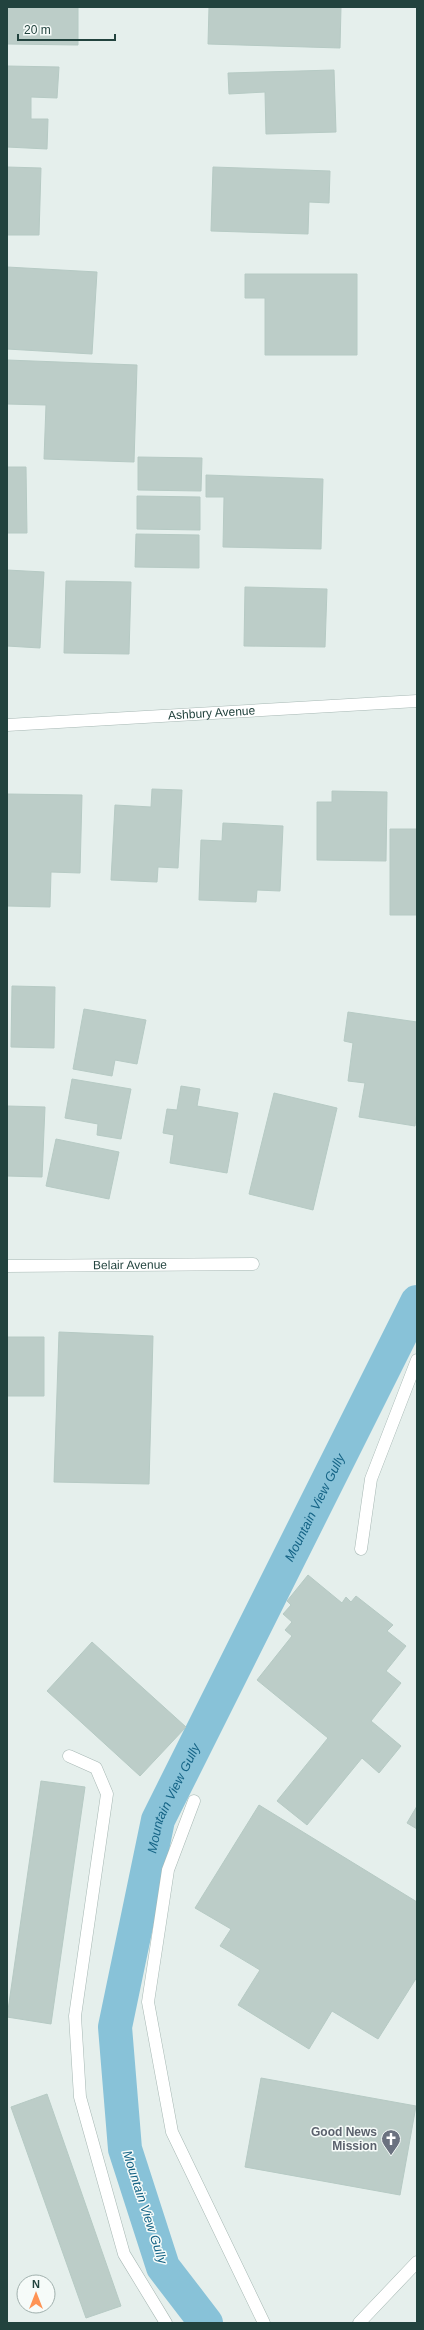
<svg xmlns="http://www.w3.org/2000/svg" width="424" height="2330" viewBox="0 0 424 2330" font-family="Helvetica,sans-serif">
<style>
.lines{fill:none;stroke-linecap:round;stroke-linejoin:round}
.canal{stroke:#88c2d8;stroke-width:34}
.building{fill:#bccdc8;stroke:#b6cac4}
.minor-casing{stroke:#a7b8b4;stroke-width:13}
.minor{stroke:#fff;stroke-width:12}
.labels{text-anchor:middle;dominant-baseline:central;stroke-width:3;stroke-linejoin:round;paint-order:stroke}
.street-label{font-size:12px;fill:#22433e;stroke:#f6fbf9}
.worship-label{font-size:12px;font-weight:bold;fill:#5b616d;stroke:#f6fbf9;text-anchor:end}
.water-label{font-size:13px;font-style:italic;fill:#156486;stroke:#f6fbf9}
</style>
<rect width="100%" height="100%" fill="#e5efec"/>
<g class="lines">
<!-- canal -->
<path class="canal" id="s1" d="M206 2323 163 2267 125 2149 115 2027 158 1820 417 1302"/>
</g>
<!-- building -->
<path class="building" d="M7 7H78V45L7 44Z
M209 7H341L340 48 208 44Z
M7 66 59 67 57 98 31 97V119H48L47 149 7 147Z
M334 70 336 132 266 134 265 92 229 94 228 73Z
M7 167 41 168 39 235H7Z
M213 167 330 171 329 203 309 202 308 234 211 231Z
M7 267 97 272 92 354 7 349Z
M245 274H357V355H265V298H245Z
M7 360 137 365 134 462 44 459 46 405 7 404Z
M138 457 202 458 201 491 138 490Z
M7 467H26L27 533H7Z
M206 475 323 479 321 549 223 547 224 497H206Z
M137 496 200 497V530L137 529Z
M136 534 199 535V568L135 567Z
M7 570 44 572 40 648 7 646Z
M66 581 131 582 129 654 64 653Z
M245 587 327 589 325 647 244 646Z
M152 789 182 790 178 868 158 867 157 882 111 880 115 805 151 807Z
M332 791 387 792 386 861 317 860V802H332Z
M7 794 82 795 80 873 51 872 50 907 7 906Z
M417 796V915H390V829H417Z
M223 823 283 826 280 891 257 890 256 902 199 900 201 840 222 841Z
M12 986 55 987 54 1048 11 1047Z
M84 1009 146 1020 137 1064 115 1060 112 1076 73 1069Z
M348 1012 417 1022V1112L415 1126 359 1117 365 1083 348 1081 353 1043 344 1041Z
M72 1079 131 1089 121 1139 97 1135 98 1124 65 1118Z
M181 1086 200 1089 197 1106 238 1113 227 1173 170 1163 174 1135 163 1133 167 1109 177 1110Z
M274 1093 337 1108 313 1210 249 1194Z
M7 1106 45 1107 42 1177 7 1176Z
M56 1139 119 1152 109 1199 46 1186Z
M59 1332 153 1336 149 1484 54 1482Z
M7 1337H44V1396H7Z
M308 1575 342 1603 346 1597 351 1602 356 1596 393 1625 387 1631 406 1646 386 1671 401 1683 371 1721 401 1746 379 1773 362 1758 307 1825 277 1801 328 1738 257 1680 292 1636 285 1630 292 1622 283 1614 291 1605 287 1601Z
M92 1642 186 1727 140 1776 47 1691Z
M41 1781 85 1787 51 2024 7 2017Z
M259 1805 417 1902V1977L378 2039 332 2011 309 2049 238 2005 260 1970 220 1946 231 1929 195 1908Z
M417 1806V1829L407 1823Z
M261 2078 416 2106 400 2195 245 2167Z
M47 2094 121 2306 86 2318 11 2107Z"/>
<g class="lines">
<defs>
<g id="minor">
<path id="s2" d="M7 725 417 701"/>
<path id="s3" d="M7 1266 253 1264"/>
<path d="M361 1549 371 1479 417 1360"/>
<path d="M69 1756 96 1768 107 1794 75 2016 80 2097 124 2254 166 2323"/>
<path d="M194 1801 168 1870 148 2002 172 2132 264 2323"/>
<path d="M359 2323 417 2262"/>
</g>
</defs>
<!-- minor casing -->
<use href="#minor" class="minor-casing"/>
<!-- minor -->
<use href="#minor" class="minor"/>
</g>
<!-- icons -->
<defs>
<symbol id="church-pin" viewBox="-11 -11 22 30"><path d="M0 17L-7.5 6A9.5 9.5 0 1 1 7.5 6Z" fill="#6b7280" stroke="#f6fbf9"/><path d="M-1.2-6h2.4v3.5h3.3v2.4h-3.3V6h-2.4V-.1h-3.3v-2.4h3.3Z" fill="#fff"/></symbol>
</defs>
<g fill-rule="evenodd">
<use href="#church-pin" x="380" y="2128" width="22" height="30"/>
</g>
<g class="labels">
<!-- street labels -->
<g class="street-label">
<text stroke="none"><textPath href="#s2" startOffset="205">Ashbury Avenue</textPath></text>
<text stroke="none"><textPath href="#s3" startOffset="123">Belair Avenue</textPath></text>
</g>
<!-- worship labels -->
<g class="worship-label">
<text x="377" y="2132">Good News<tspan x="377" dy="14">Mission</tspan></text>
</g>
<!-- water labels -->
<g class="water-label">
<text stroke="none"><textPath href="#s1" startOffset="878">Mountain View Gully</textPath></text>
<text stroke="none"><textPath href="#s1" startOffset="554">Mountain View Gully</textPath></text>
<text transform="translate(145 2207) rotate(72)">Mountain View Gully</text>
</g>
</g>
<!-- border -->
<rect width="424" height="2330" fill="none" stroke="#22433e" stroke-width="16"/>
<!-- north arrow -->
<g transform="translate(36 2294)"><circle r="19" fill="#f6fbf9" stroke="#a1b1ae"/>
<path d="M0-3L7 15L0 10L-7 15Z" fill="#fe9354"/>
<text y="-6" font-size="11" font-weight="bold" text-anchor="middle" fill="#22433e">N</text>
</g>
<!-- scale -->
<path d="M18 34v6h97v-6" fill="none" stroke="#22433e" stroke-width="2"/>
<text x="24" y="34" font-size="12" fill="#22433e" stroke="#f6fbf9" stroke-width="3" paint-order="stroke">20 m</text>
</svg>
